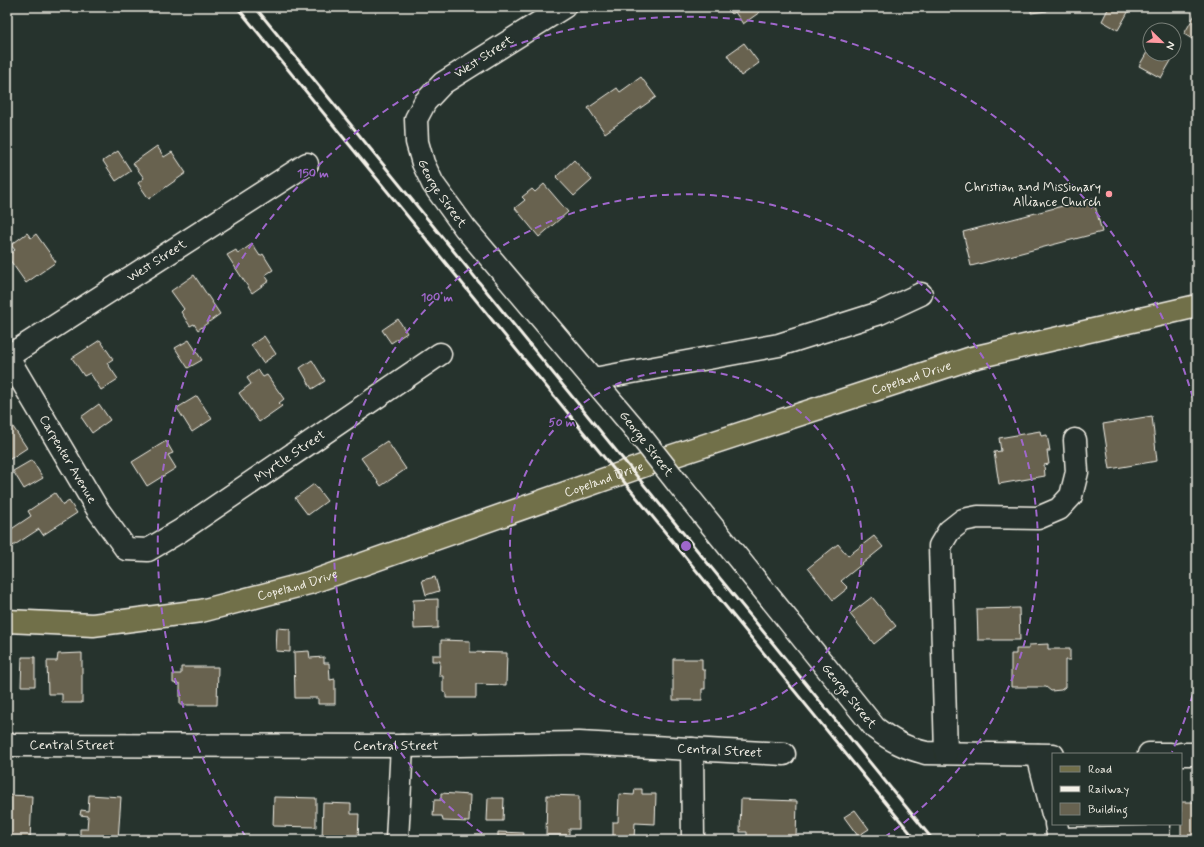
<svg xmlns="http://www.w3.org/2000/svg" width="1204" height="847" viewBox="0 0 1204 847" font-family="Mynerve,sans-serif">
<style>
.building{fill:#676250;stroke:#f4f1e8}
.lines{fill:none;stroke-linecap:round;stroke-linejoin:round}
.minor-casing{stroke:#f4f1e8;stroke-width:25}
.major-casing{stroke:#f4f1e8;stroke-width:25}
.minor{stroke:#26332d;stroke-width:22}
.major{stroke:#716f4a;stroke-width:22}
.rail{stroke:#f4f1e8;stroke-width:3}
.minor-bridge-casing{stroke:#f4f1e8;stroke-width:25;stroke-linecap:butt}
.minor-bridge{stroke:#26332d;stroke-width:22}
.ring{fill:none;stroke:#9f67cb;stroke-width:2;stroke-dasharray:7 5}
.poi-dot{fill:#ff9aa2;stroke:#26332d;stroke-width:1.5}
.labels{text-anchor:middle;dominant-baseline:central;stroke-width:3.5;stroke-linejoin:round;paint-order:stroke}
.street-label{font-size:13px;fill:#f4f1e8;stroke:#26332d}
.poi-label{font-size:13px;fill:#f4f1e8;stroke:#26332d;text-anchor:end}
.centre{fill:#9f67cb;stroke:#26332d;stroke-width:2}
.ring-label{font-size:12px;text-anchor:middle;font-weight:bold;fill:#9f67cb;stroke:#26332d;stroke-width:3.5;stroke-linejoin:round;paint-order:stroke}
</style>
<rect width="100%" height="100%" fill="#26332d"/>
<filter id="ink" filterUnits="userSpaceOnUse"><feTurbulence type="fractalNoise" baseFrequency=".025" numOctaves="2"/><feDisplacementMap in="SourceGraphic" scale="8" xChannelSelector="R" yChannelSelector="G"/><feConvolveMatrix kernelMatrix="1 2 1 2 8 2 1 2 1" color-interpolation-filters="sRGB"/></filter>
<g filter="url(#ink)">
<!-- building -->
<path class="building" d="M726 7H756L760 12 743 24 735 12 731 14Z
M1031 7H1047V11L1031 13Z
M1109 7H1131L1118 30 1102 21Z
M1197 11V42L1184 34Z
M744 43 759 63 741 76 727 55Z
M1174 44 1179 47 1161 78 1139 66 1150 47V54H1174Z
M641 77 656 97 605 133 588 108 617 88 620 92Z
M157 146 164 157 172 152 186 173 149 199 138 183 144 178 133 163Z
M118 151 131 171 116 181 103 161Z
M574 160 592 180 574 196 556 177Z
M544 184 568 212 539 237 515 208 525 200 522 197 532 189 535 192Z
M1093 198 1102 232 971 266 963 232Z
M27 233 31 238 36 234 56 262 26 283 7 256 15 250 11 245Z
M252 244 260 256 263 254 273 270 265 275 269 281 252 293 227 255 236 250 238 254Z
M194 275 220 314 198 330 194 324 190 326 181 312 184 309 171 291Z
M398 319 407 333 391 343 382 330Z
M264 336 276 354 263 363 251 345Z
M100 340 113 359 107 363 118 379 101 390 90 373 84 376 72 358Z
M189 340 202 360 188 368 175 348Z
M312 360 325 381 312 389 300 368Z
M258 370 263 377 267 375 284 399 279 403 282 406 259 422 239 393 251 384 247 378Z
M197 396 212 419 192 432 177 408Z
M99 404 110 420 92 433 81 417Z
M1152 416 1157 461 1110 469 1103 424Z
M7 418 27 448 7 461Z
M1040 431 1041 436 1047 435 1050 451H1047L1049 464 1044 465 1045 476 999 484 994 452 1001 451 999 438Z
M166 441 173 453 168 455 176 468 147 486 132 462Z
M387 441 406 469 381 486 361 458Z
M32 460 43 478 24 489 13 471Z
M314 484 327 501 308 515 295 498Z
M55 493 63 505 69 501 77 513 43 535 39 529 13 546 7 538V532L31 516 28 511Z
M874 536 883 547 841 581 848 588 833 600 808 568 838 544 848 556Z
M435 577 439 591 426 595 422 580Z
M872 597 896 626 874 644 850 614Z
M438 599V628L414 629 413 600Z
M1019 608 1020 640H978L977 609Z
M277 628 290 629V652L276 651Z
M441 640 470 641V652L507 653 506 685 476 684V698H446V693L443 692V676H439L440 661H432V655H441Z
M1048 644V649H1070V660H1065V687L1061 690 1051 691 1046 687H1011V654H1016V649H1029V645Z
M309 651 310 658 324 657V663H329L330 680 335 679V704H318V698H295L294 652Z
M82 653V703H62V694H48L47 661H57L58 654Z
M22 657H35V686H21Z
M673 659H702V670H705V689H702V700H673Z
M181 667H218L217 705H180V684L173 683V674H181Z
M635 789H642V794H656L655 824 635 823 634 838 613 837V822H618L619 794 634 795Z
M441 793 470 795 469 822 443 821 442 816H433L434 800H441Z
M7 795 32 796 30 840H7Z
M89 795 121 797 118 840H88V836H80V829H87L88 816 80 815 81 810 88 811Z
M547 795 579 796V829H569V835H546Z
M274 797 316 798V827L273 826Z
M488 798H504L503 821H487Z
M741 799 797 801 796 839 747 840V832H740Z
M1181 802H1197V840H1181Z
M323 803 351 804V814H359L358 840H322Z
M855 810 869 829 858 836 844 817Z
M498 832 524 833 523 840H498Z"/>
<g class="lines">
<defs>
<g id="minor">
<path id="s1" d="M564 7 443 83 425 102 416 119 417 142 423 163 433 184 465 228 635 429"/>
<path id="s2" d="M7 356 98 510 126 549 148 550 180 531 440 354"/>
<path id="s3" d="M7 357 307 164"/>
<path d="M594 379 779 345 880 313 921 294"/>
<path id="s4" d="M679 485 875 728C892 741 906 748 926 753L1053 755"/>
<path id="s5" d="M7 745 402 746 579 743 784 754"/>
<path d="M692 749 693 840"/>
<path d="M946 753 940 546 949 531 963 520 978 517 1038 518 1059 509 1071 496 1077 472 1075 440"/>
<path d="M1149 754H1170"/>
<path d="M1181 754H1197"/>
<path d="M1038 755 1053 814"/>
<path d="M1056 824 1059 839 1158 837 1159 824"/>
<path d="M397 840 402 746"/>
</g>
<g id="major">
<path id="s6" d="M7 621 93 625 201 611 309 583 651 463 972 358 1197 306"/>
</g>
</defs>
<!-- minor casing -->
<use href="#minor" class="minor-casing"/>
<!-- major casing -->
<use href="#major" class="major-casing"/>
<!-- minor -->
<use href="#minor" class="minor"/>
<!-- major -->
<use href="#major" class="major"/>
<!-- rail -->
<path class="rail" d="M237 7 916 840
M255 7 933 840"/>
<defs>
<path id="minor-bridge" d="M635 429 679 485"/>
</defs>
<!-- minor-bridge casing -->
<use href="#minor-bridge" class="minor-bridge-casing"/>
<!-- minor-bridge -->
<use href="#minor-bridge" class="minor-bridge"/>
</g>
</g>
<!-- distance rings -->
<g class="ring">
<circle cx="686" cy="546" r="176"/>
<path d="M492 840A352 352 0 1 1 880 840"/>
<path d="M1196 683A528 528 0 0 1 1172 752M246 837A528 528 0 1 1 1196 409"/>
</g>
<!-- markers -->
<circle class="poi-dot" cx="1109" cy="194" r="4"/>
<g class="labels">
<!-- street labels -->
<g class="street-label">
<text transform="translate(484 57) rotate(-33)">West Street</text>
<text stroke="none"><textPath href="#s1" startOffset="269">George Street</textPath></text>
<text stroke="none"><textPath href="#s3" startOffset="178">West Street</textPath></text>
<text stroke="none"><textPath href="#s6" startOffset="943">Copeland Drive</textPath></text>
<text transform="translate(646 444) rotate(52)">George Street</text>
<text stroke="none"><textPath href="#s2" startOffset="419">Myrtle Street</textPath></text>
<text stroke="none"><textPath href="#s2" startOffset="120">Carpenter Avenue</textPath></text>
<text stroke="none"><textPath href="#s6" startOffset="619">Copeland Drive</textPath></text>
<text stroke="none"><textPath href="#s6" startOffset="295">Copeland Drive</textPath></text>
<text stroke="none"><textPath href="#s4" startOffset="271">George Street</textPath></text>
<text stroke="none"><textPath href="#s5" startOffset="65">Central Street</textPath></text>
<text stroke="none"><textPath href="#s5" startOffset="389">Central Street</textPath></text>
<text stroke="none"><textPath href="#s5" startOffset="713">Central Street</textPath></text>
</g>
<!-- poi labels -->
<g class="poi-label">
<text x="1101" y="187">Christian and Missionary<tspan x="1101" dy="15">Alliance Church</tspan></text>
</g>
</g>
<circle cx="686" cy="546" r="6" class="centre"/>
<g class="ring-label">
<text x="313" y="177">150 m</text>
<text x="437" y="301">100 m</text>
<text x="562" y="426">50 m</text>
</g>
<!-- margin -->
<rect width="1204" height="847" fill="none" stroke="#26332d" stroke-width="24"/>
<rect x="12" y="12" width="1180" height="823" fill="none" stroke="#f4f1e8" stroke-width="1.5" filter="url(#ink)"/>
<!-- legend -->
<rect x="1052" y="753" width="130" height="72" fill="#26332d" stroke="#787f78"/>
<rect x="1060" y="766" width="20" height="6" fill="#716f4a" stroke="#787f78"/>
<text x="1088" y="773" font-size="12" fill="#f4f1e8">Road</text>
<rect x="1060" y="786" width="20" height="6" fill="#f4f1e8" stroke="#787f78"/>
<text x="1088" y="793" font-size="12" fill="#f4f1e8">Railway</text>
<rect x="1060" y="803" width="20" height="12" fill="#676250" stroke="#787f78"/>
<text x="1088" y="813" font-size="12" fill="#f4f1e8">Building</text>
<!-- north arrow -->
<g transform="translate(1162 42) rotate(113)"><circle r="19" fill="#26332d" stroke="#787f78"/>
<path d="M0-3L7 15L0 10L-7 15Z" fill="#ff9aa2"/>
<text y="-6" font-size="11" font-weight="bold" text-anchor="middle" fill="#f4f1e8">N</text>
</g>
</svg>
